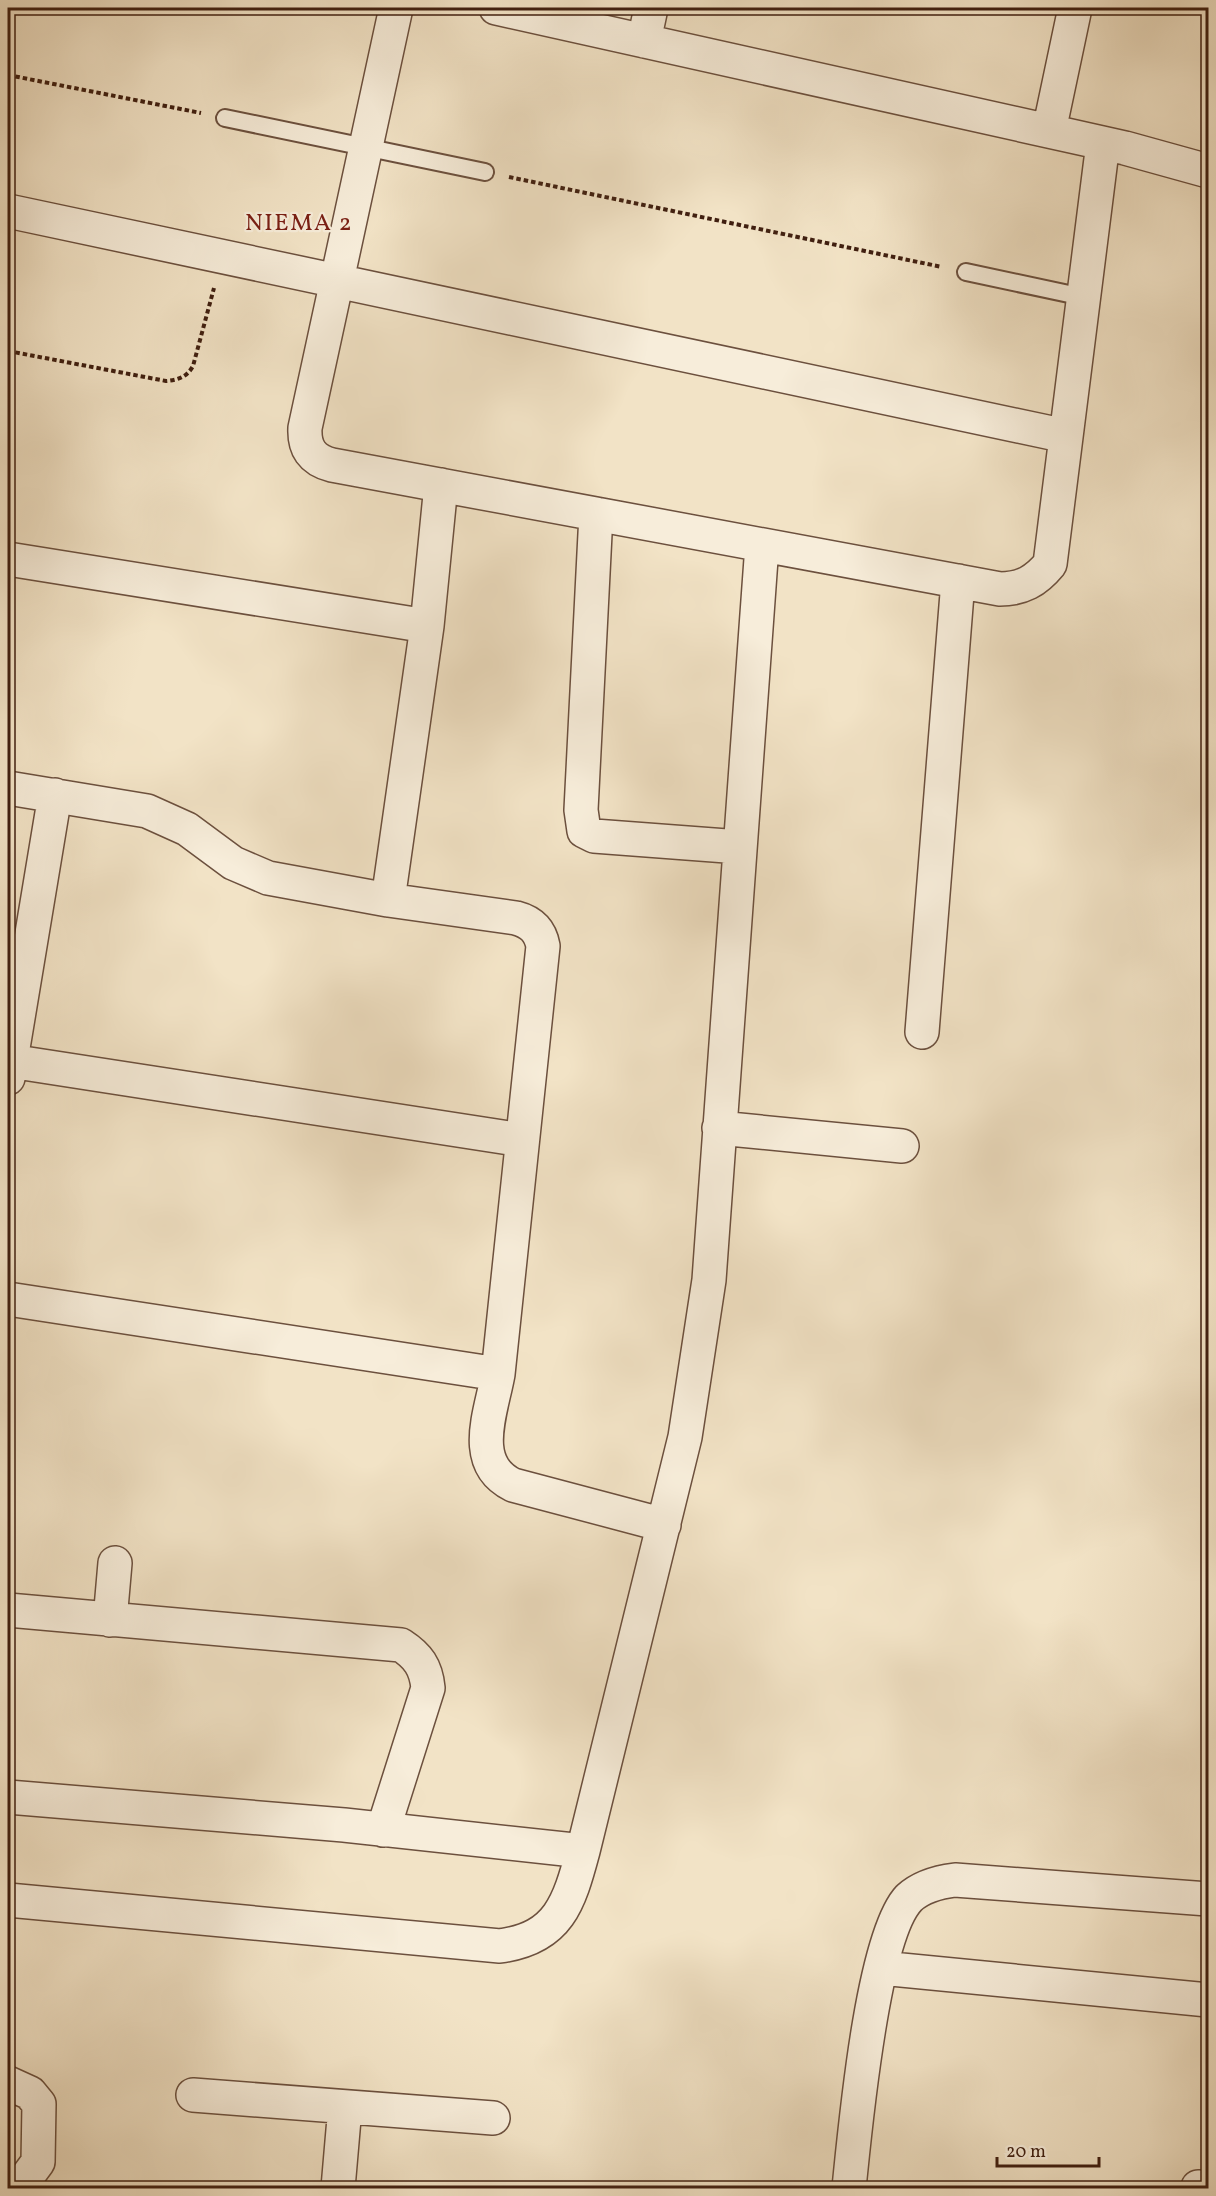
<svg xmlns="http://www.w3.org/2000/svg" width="1216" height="2196" viewBox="0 0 1216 2196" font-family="Vollkorn,serif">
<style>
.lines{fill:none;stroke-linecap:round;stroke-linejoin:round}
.service-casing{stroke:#6c503e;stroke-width:20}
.minor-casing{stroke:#6c503e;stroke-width:36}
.path{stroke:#401f10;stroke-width:4;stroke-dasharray:4.5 3;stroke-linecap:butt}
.service{stroke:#f7edda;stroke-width:16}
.minor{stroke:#f7edda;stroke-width:33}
.labels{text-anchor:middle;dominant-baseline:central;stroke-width:4.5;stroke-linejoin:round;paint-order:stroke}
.quarter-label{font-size:24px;letter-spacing:1.5px;fill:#7a1f14;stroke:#f7edda}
</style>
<rect width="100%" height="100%" fill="#f2e3c6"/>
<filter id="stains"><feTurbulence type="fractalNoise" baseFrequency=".00333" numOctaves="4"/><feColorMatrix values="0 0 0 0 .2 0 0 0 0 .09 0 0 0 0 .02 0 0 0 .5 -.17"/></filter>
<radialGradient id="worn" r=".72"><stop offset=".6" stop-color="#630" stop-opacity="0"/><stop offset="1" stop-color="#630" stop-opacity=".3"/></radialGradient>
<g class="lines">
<defs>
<path id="service" d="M225 118 485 172
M966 272 1083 297"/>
<path id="minor" d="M396 8 305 428C304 448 312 460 332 465L1000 589C1022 589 1036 581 1050 564L1103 143
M496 8 1125 148 1208 171
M644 41 651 8
M1049 131 1075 8
M8 211 1066 436
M596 514 581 810 584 831 594 836 740 847
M8 559 427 626
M8 788 147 811 187 829 233 863 268 878 388 900 516 918C531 922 540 930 543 946L498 1374C491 1413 469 1463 513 1485L664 1525
M388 900 427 626 441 485
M922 1032 958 581
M10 1061 522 1140
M8 1078 55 795
M719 1128 902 1146
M8 1299 498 1374
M8 1610 401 1645C418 1656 426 1667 428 1688L383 1830
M110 1620 115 1563
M8 1797 344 1825 583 1851
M8 1900 500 1946C559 1938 569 1903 583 1851L685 1437 709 1280 762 545
M881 1968 1208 2000
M8 2083 30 2093 39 2104 38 2162 24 2181 12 2188
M193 2095 493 2118
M1198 2187 1208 2188
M338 2188 345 2107
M849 2188C855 2130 872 1937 909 1898 922 1886 939 1882 955 1880L1208 1899"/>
</defs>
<!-- service casing -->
<use href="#service" class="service-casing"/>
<!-- minor casing -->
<use href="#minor" class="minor-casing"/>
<!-- path -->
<path class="path" d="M8 75 201 113
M509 177 942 267
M8 351 166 381C178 380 187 377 193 366L214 288"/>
<!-- service -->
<use href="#service" class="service"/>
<!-- minor -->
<use href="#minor" class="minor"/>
</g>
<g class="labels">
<!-- quarter labels -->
<g class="quarter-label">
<text x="299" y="224">NIEMA 2</text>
</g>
</g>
<!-- margin -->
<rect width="1216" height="2196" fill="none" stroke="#f2e3c6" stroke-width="30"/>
<rect x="9" y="9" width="1198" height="2178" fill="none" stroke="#401f10" stroke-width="3"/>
<rect x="15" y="15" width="1186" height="2166" fill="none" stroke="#401f10" stroke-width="1.5"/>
<!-- scale -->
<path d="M997 2157v9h102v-9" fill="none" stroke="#401f10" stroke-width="3"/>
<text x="1006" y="2157" font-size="18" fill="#401f10" stroke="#f7edda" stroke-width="4.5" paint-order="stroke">20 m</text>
<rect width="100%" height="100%" filter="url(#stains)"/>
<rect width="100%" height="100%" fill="url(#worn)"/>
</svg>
